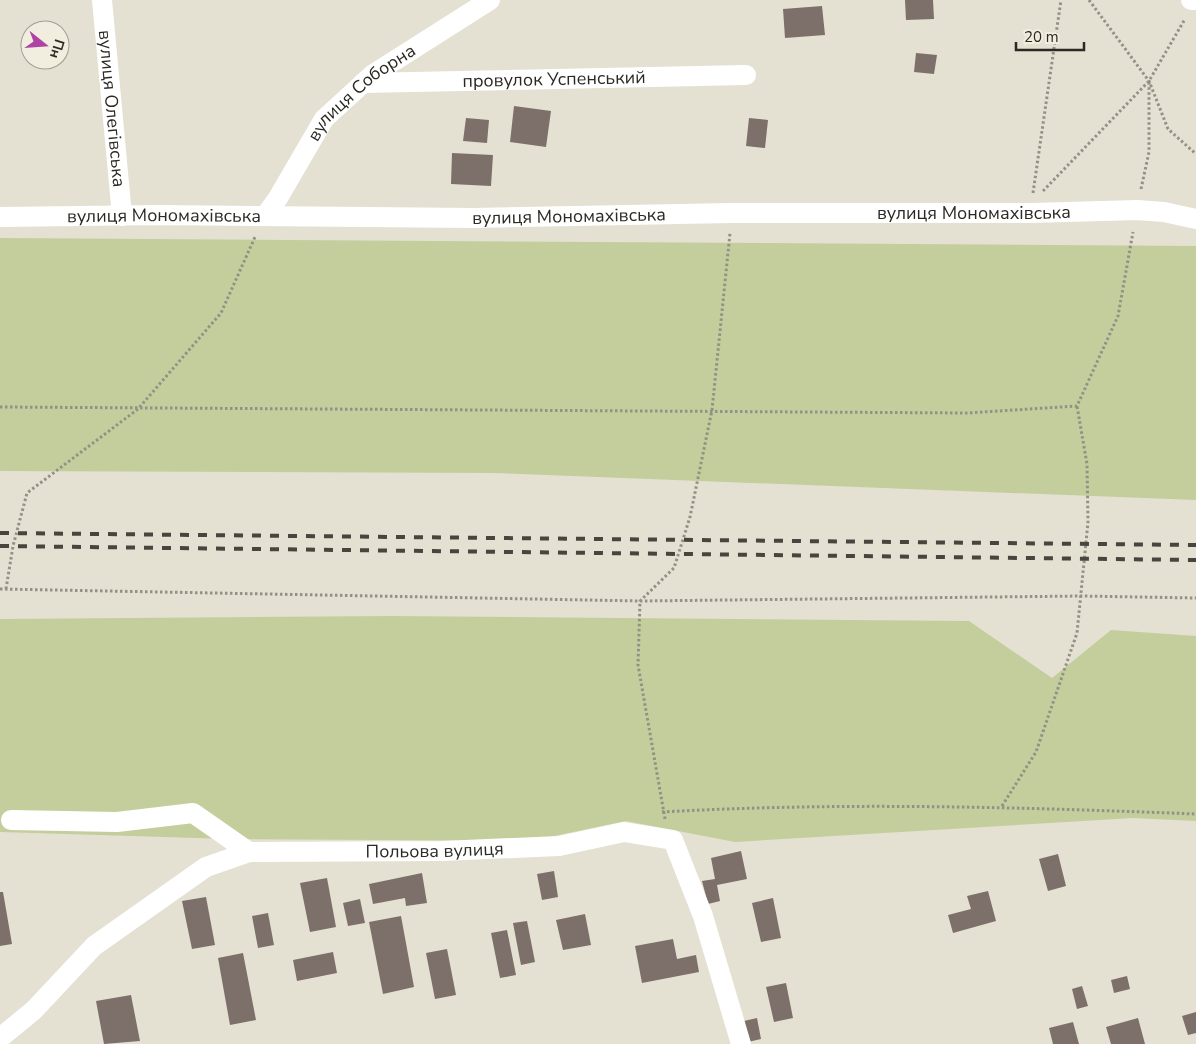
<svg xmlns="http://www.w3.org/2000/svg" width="1196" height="1044" viewBox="0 0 1196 1044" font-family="'Nunito Sans',sans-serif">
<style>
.green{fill:#c3ce9c}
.building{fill:#7d6f69}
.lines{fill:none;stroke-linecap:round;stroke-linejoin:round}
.path{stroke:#939186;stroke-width:3;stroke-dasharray:2.5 2.5;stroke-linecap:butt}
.street{stroke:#fff;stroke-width:20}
.rail{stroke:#47463e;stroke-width:4;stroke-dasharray:9 9;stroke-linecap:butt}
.labels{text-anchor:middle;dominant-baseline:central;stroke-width:4.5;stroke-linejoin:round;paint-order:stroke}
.street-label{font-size:18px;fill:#2a2923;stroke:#f1eee0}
</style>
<rect width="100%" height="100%" fill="#e4e1d2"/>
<!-- green -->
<path class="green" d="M0 238 1196 246V500L494 473 0 471Z
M392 616 969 621 1052 678 1111 630 1196 636V821L1133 818 735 842 626 821 530 841 229 839 0 832V619Z"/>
<!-- building -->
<path class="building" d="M905 0H933L934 19 906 20Z
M822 6 825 35 785 38 783 9Z
M916 53 937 55 934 74 914 72Z
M514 106 551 111 546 147 510 142Z
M466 118 489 120 487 143 463 141Z
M749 118 768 120 765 148 746 146Z
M452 153 493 155 491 186 451 184Z
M741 851 747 879 717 885 720 901 708 904 702 881 715 879 711 858Z
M1058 854 1066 886 1048 891 1039 859Z
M554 871 558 897 542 900 537 874Z
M422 873 427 903 406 906 405 898 373 904 369 884Z
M327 878 336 927 310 932 300 883Z
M988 891 996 921 953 933 948 915 971 909 967 896Z
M0 892H3L12 944 0 946Z
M206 897 215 945 192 949 182 901Z
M773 898 781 938 761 942 752 903Z
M360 899 365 923 348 926 343 903Z
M268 913 274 945 258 948 252 916Z
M585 914 591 945 563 950 556 920Z
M401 916 414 987 383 994 369 922Z
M527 921 535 962 521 965 513 923Z
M507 930 516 975 500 978 491 933Z
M673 939 677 959 696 955 699 972 642 983 635 946Z
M447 949 456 995 435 999 426 953Z
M333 952 337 973 297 981 293 960Z
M243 953 256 1020 230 1025 218 958Z
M1127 976 1130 989 1114 993 1111 980Z
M786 983 793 1018 774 1022 766 987Z
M1082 986 1088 1006 1077 1009 1072 989Z
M131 995 140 1041 104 1044 96 1001Z
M1196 1012V1033L1188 1035 1182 1016Z
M757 1018 761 1039 748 1042 744 1021Z
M1138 1018 1145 1044H1111L1106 1027Z
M1073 1022 1079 1044H1053L1049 1028Z"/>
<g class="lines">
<!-- path -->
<path class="path" d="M1089 0 1149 81 1168 129 1196 154
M1141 189 1149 152V81
M1043 191 1149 81 1185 19
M1033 193 1061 0
M0 407 967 413 1077 406 1118 316 1133 232
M0 589 640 601 1081 596 1196 598
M6 589 13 546 27 493 138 409 221 313 255 237
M1002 806 1036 752 1077 633 1088 522 1087 464 1077 406
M662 812C840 802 1018 807 1196 814
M665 819 638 665 640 601 674 568 690 517 712 410 730 233"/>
<!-- street -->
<g class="street">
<path id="s1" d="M102 0 122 216"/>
<path d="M1191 0H1196"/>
<path id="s2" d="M363 83 746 75"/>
<path id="s3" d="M265 216 278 198 324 119 372 75 490 0"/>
<path id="s4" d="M0 217 158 215 475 218 732 213H1030L1137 210 1164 212 1196 219"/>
<path d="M11 820 117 822 193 813 249 852"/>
<path id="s5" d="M0 1038 34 1010 94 946 206 867 249 852 442 851 559 846 624 832 673 840 703 916 741 1044"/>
</g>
<!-- rail -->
<path class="rail" d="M0 533 1196 545
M0 546 1196 560"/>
</g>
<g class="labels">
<!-- street labels -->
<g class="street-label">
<text stroke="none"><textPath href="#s2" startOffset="191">провулок Успенський</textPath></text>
<text stroke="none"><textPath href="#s3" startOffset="159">вулиця Соборна</textPath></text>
<text stroke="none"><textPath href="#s1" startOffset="109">вулиця Олегівська</textPath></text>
<text stroke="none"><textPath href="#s4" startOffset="974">вулиця Мономахівська</textPath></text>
<text stroke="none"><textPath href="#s4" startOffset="164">вулиця Мономахівська</textPath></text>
<text stroke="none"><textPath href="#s4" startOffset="569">вулиця Мономахівська</textPath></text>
<text stroke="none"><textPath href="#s5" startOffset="500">Польова вулиця</textPath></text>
</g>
</g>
<!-- north arrow -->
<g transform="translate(45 45) rotate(107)"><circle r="24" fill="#f1eee0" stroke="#a19f94"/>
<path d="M0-4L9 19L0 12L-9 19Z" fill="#ae43a4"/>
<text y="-8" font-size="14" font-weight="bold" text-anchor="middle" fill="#2a2923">Пн</text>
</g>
<!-- scale -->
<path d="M1016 42v8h68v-8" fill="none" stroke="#2a2923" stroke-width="2.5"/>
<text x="1024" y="42" font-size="15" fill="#2a2923" stroke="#f1eee0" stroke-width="4" paint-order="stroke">20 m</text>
</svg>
